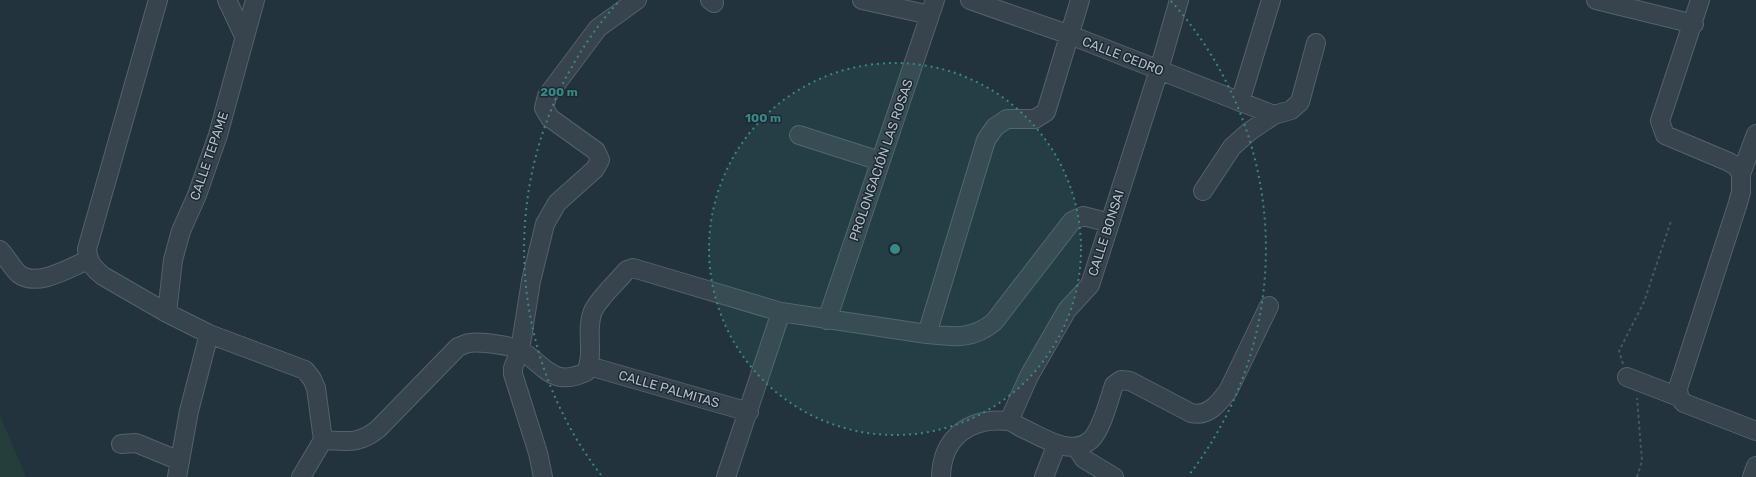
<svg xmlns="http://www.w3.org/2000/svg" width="1756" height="477" viewBox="0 0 1756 477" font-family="Rubik,sans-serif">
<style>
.green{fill:#253e3c}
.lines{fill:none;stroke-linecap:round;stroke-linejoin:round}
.minor-casing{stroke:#55626b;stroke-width:20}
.path{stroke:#435a59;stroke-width:2;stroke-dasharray:3 3;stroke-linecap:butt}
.minor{stroke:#37444d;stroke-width:18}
.ring{fill:none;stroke:#388885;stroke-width:2;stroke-dasharray:2 4}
.labels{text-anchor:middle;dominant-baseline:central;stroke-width:3;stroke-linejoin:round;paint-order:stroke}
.street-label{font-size:13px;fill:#b3bfc9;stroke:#1c2932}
.centre{fill:#388885;stroke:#1c2932;stroke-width:2}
.ring-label{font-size:12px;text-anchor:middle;font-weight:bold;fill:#388885;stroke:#1c2932;stroke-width:3;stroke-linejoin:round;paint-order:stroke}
</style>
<rect width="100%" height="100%" fill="#23333d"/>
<!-- green -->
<path class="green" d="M0 416 26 477H0Z"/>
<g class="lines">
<defs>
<path id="minor" d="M158 0 87 249C88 262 93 268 103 276L167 313 209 334 305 370 312 379 316 388 323 440 301 477
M227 0 244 36
M710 0 714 3
M862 0 930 15
M970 0 1070 35 1274 115
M1596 0 1694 24
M1700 0 1660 121 1665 135 1729 162 1737 167 1741 174
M1240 102 1271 0
M799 135 880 161
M1203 191 1232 147 1250 131 1274 115 1291 110 1300 102 1316 43
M0 250C7 257 11 267 19 274 37 288 69 268 88 260
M167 313 173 260 181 231 197 195 218 135 255 0
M827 320 935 0
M927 334 986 140 995 127 1007 119H1035L1046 112 1080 0
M589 366 749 412
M1627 377 1679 397 1684 403 1756 431
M1679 397 1678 388 1738 203 1741 192V174L1756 134
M1009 421 1029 376 1067 310 1090 285 1159 70 1179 0
M323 440C347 441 358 445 378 429L458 347C462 346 466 343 470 343 480 341 514 346 522 351 547 368 553 387 586 372 595 353 585 330 593 311 599 298 617 282 627 270L633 268 781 312 927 334C954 337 972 340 994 322L1072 221 1083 216 1110 223
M121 444 136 443 180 461
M1076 447 1084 459 1114 477
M177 477 189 411 209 334
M543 477 538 453 513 374V368L520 350 531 281 545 224 557 203 595 169 600 160 596 151 550 118 544 108 547 96 598 28 637 0
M726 477 781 312
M941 477C942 437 970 417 1008 421 1013 422 1018 426 1022 428 1041 436 1068 456 1088 442 1101 434 1109 399 1114 385L1121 380 1130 381 1191 413C1208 417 1218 404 1228 391L1269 306
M1044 477 1057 444
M1752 477 1756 466"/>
</defs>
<!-- minor casing -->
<use href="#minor" class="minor-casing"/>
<!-- path -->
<path class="path" d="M1623 364 1619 351 1644 302 1671 221
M1637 477 1642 461 1637 398"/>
<!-- minor -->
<use href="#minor" class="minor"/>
</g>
<!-- distance rings -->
<circle cx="895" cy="249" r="186" fill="#388885" fill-opacity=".12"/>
<g class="ring">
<circle cx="895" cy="249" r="186"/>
<path d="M601 475A371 371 0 0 1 619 1M1171 1A371 371 0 0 1 1189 475"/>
</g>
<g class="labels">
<!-- street labels -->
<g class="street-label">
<text transform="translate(1123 56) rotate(21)">CALLE CEDRO</text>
<text transform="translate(209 156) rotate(-71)">CALLE TEPAME</text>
<text transform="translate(881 160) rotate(-71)">PROLONGACIÓN LAS ROSAS</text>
<text transform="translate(1106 233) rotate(-72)">CALLE BONSAI</text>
<text transform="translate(669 389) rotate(16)">CALLE PALMITAS</text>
</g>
</g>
<circle cx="895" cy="249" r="6" class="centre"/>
<g class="ring-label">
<text x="559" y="96">200 m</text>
<text x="763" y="122">100 m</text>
</g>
</svg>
